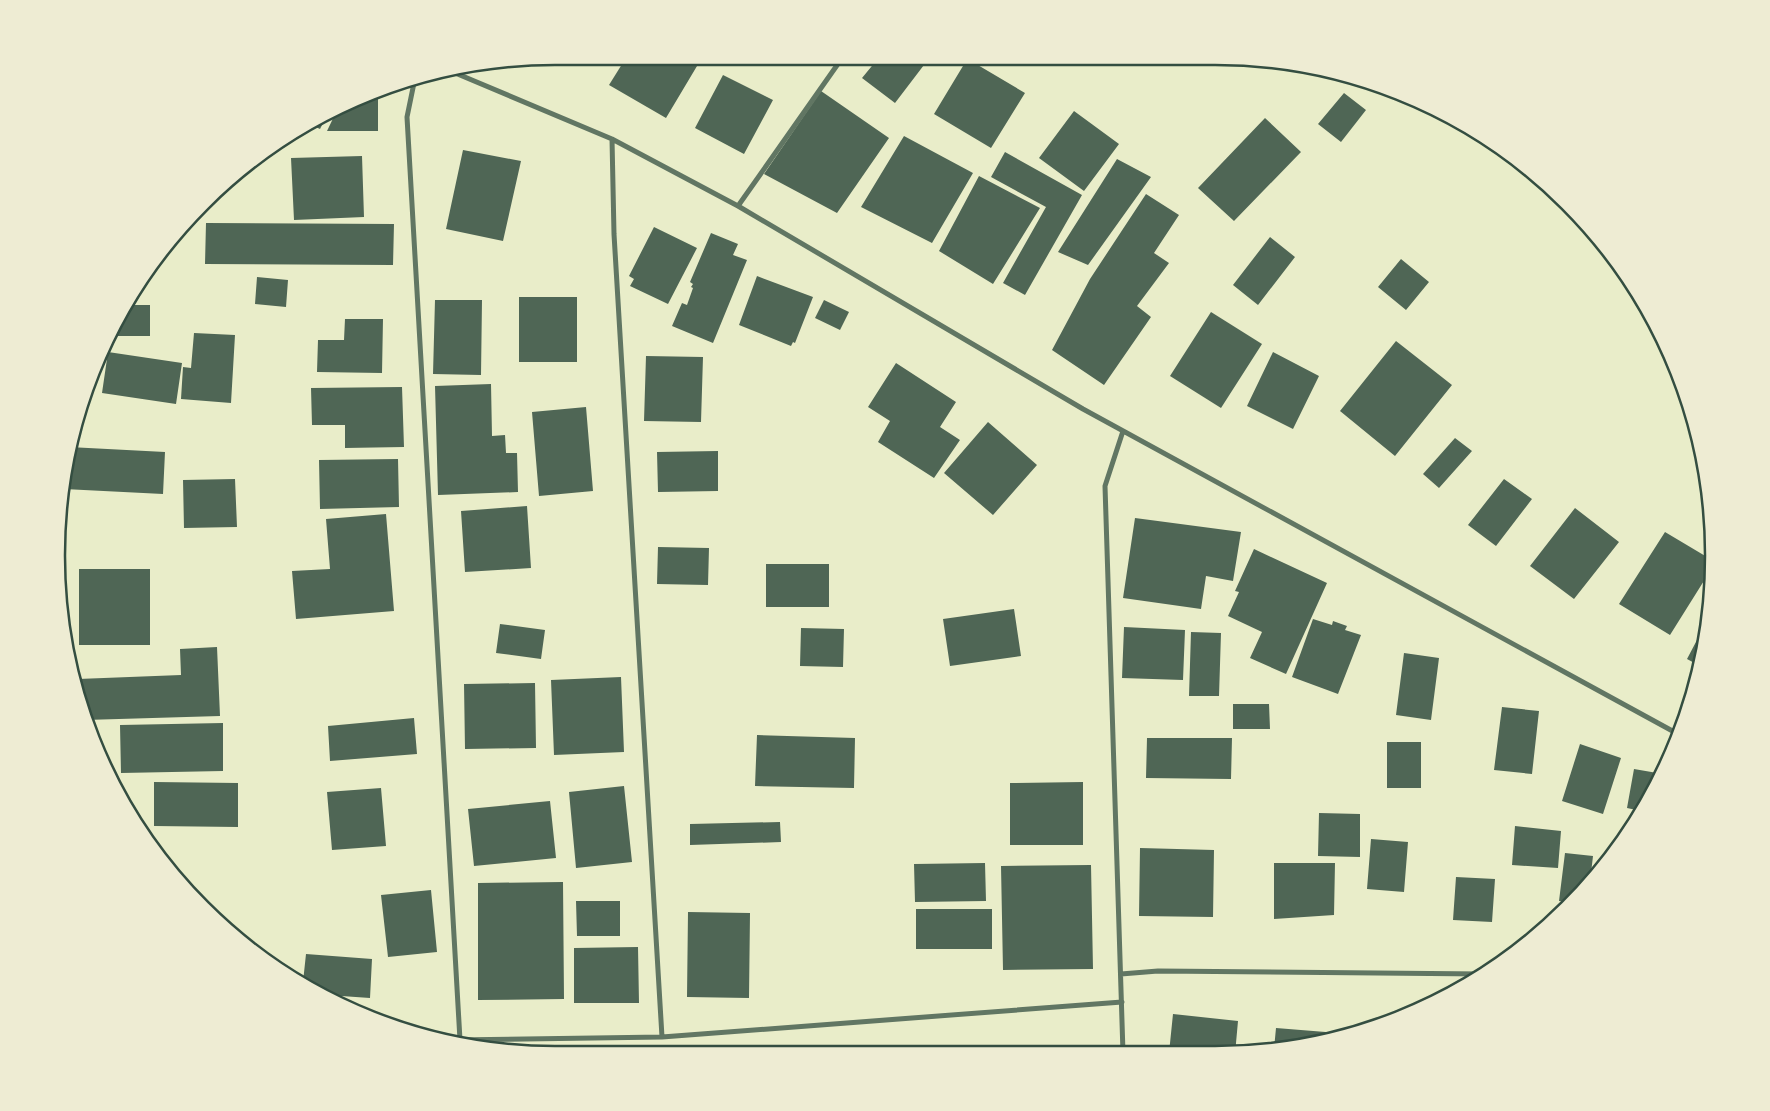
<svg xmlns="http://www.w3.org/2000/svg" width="1770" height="1111" viewBox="0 0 1770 1111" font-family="Inter,sans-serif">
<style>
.building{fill:#4f6655}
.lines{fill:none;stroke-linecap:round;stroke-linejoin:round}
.minor{stroke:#617663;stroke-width:5}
.rim{fill:none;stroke:#344e41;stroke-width:2.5}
</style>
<rect width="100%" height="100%" fill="#e9edc9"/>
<!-- building -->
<path class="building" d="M624 61H700L666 118 609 85Z
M876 61H927L895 103 862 78Z
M966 61H971L1025 93 991 148 934 114Z
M723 75 773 100 744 154 695 128Z
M378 90V131H327L339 106Z
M821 91 889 138 837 213 764 174Z
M1344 93 1366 110 1341 142 1318 124Z
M329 111 320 129 309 124 322 116Z
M1074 111 1119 144 1084 191 1039 158Z
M1265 118 1301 152 1234 221 1198 188Z
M904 136 973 173 932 243 861 207Z
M463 150 521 161 503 241 446 229Z
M1005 152 1082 195 1025 295 1003 283 1046 207 991 177Z
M362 156 364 217 294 220 291 158Z
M1117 159 1151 177 1088 265 1058 252Z
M979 176 1040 208 993 284 939 251Z
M1146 194 1179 215 1154 253 1169 263 1137 306 1151 317 1104 385 1052 350 1090 279Z
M206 223 394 224 393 265 205 264Z
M654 227 697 248 668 304 630 286 634 279 629 276Z
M711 233 738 244 733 255 747 260 713 343 672 326 682 303 687 305 693 288 691 287 693 284 690 282Z
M1270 237 1295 257 1258 305 1233 285Z
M1401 259 1429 282 1406 310 1378 287Z
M757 276 813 297 795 343 793 342 791 346 739 325Z
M257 277 288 280 286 307 255 304Z
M519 297H577V362H519Z
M435 300H482L481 375 433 374Z
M824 300 849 312 840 330 815 318Z
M129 302V305H150V336H112Z
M1211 312 1262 344 1221 408 1170 376Z
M345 319H383L382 373 317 372 318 340H344Z
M194 333 235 335 231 403 181 399 183 367 191 368Z
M1396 341 1452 385 1395 456 1340 411Z
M108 352 182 363 176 404 102 393Z
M1273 352 1319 376 1293 429 1247 406Z
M646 356 703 357 701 422 644 421Z
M896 363 956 402 940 427 960 440 934 478 878 442 890 421 868 407Z
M491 384 492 436 505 435 506 453H517L518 492 438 495 435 386Z
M402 387 404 447 345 448V425H312L311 388Z
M586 407 593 491 539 496 532 412Z
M988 422 1037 465 993 515 944 473Z
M1455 438 1472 451 1439 488 1423 474Z
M69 447 165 452 163 494 64 489Z
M718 451V491L658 492 657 452Z
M398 459 399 507 320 509 319 460Z
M235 479 237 527 184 528 183 480Z
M1504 479 1532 499 1496 546 1468 525Z
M527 506 531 568 465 572 461 511Z
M1575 508 1619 542 1574 599 1530 566Z
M386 514 394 611 296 619 292 571 330 569 326 519Z
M1135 518 1241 532 1233 581 1206 576 1201 609 1123 598Z
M1665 532 1712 560V568L1670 635 1619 604Z
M658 547 709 548 708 585 657 584Z
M1254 549 1327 583 1286 674 1250 658 1262 632 1228 616 1239 592 1235 591Z
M766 564H829V607H766Z
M79 569H150V645H79Z
M1014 609 1021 656 950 666 943 619Z
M1313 619 1332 625 1333 621 1347 626 1345 630 1361 635 1338 694 1292 677Z
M1707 621 1700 666 1687 659Z
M500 624 545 630 541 659 496 653Z
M1124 627 1185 630 1183 680 1122 678Z
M801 628 844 629 843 667 800 666Z
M1191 632 1221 633 1219 696H1189Z
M217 647 220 716 85 720 79 701 78 679 181 675 180 649Z
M1404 653 1439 658 1431 720 1396 715Z
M621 677 624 752 554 755 551 680Z
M535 683 536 748 465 749 464 684Z
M1233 704H1269L1270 729H1233Z
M1502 707 1539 711 1532 774 1494 770Z
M414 718 417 754 330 761 328 726Z
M223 723V771L121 773 120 725Z
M757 735 855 738 854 788 755 786Z
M1147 738H1232L1231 779 1146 778Z
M1387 742H1421V788H1387Z
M1580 744 1621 758 1603 814 1562 801Z
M1634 769 1663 774 1641 811 1627 808Z
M154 782 238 783V827L154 826Z
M1083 782V845H1010V783Z
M624 786 632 862 576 868 569 792Z
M381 788 386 846 332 850 327 792Z
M550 801 556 858 474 866 468 809Z
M1319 813 1360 814V857L1318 856Z
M780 822 781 842 690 845V824Z
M1515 826 1561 831 1558 868 1512 865Z
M1371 839 1408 842 1404 892 1367 889Z
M1140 848 1214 850 1213 917 1139 916Z
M1565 853 1593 856 1590 882 1570 902 1559 901Z
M985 863 986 901 915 902 914 864Z
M1274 863H1335L1334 915 1274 919Z
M1091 865 1093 969 1003 970 1001 866Z
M1456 877 1495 879 1492 922 1453 920Z
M563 882 564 999 478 1000V883Z
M431 890 437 952 388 957 381 895Z
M576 901H620V936H577Z
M916 909H992V949H916Z
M688 912 750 913 749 998 687 997Z
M638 947 639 1003H574V948Z
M306 954 372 959 370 998 327 995 303 982Z
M1173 1014 1238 1021 1235 1054 1169 1053Z
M1276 1028 1338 1033V1039L1274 1049Z"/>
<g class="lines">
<!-- minor -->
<path class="minor" d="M448 70 612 139 738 206 1083 409 1678 734
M415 78 407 117 460 1040
M612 139 614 234 662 1037
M738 206 840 61
M1121 974 1158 971 1483 974
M451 1040 662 1037 1122 1002
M1123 1053 1105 486 1123 431"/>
</g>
<!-- crop -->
<path d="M0 0H1770V1111H0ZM555 65H1215A490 490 0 0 1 1705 555V556A490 490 0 0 1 1215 1046H555A490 490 0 0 1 65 556V555A490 490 0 0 1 555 65Z" fill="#eeecd3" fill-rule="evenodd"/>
<path class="rim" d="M555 65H1215A490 490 0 0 1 1705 555V556A490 490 0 0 1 1215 1046H555A490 490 0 0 1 65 556V555A490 490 0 0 1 555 65Z"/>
</svg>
